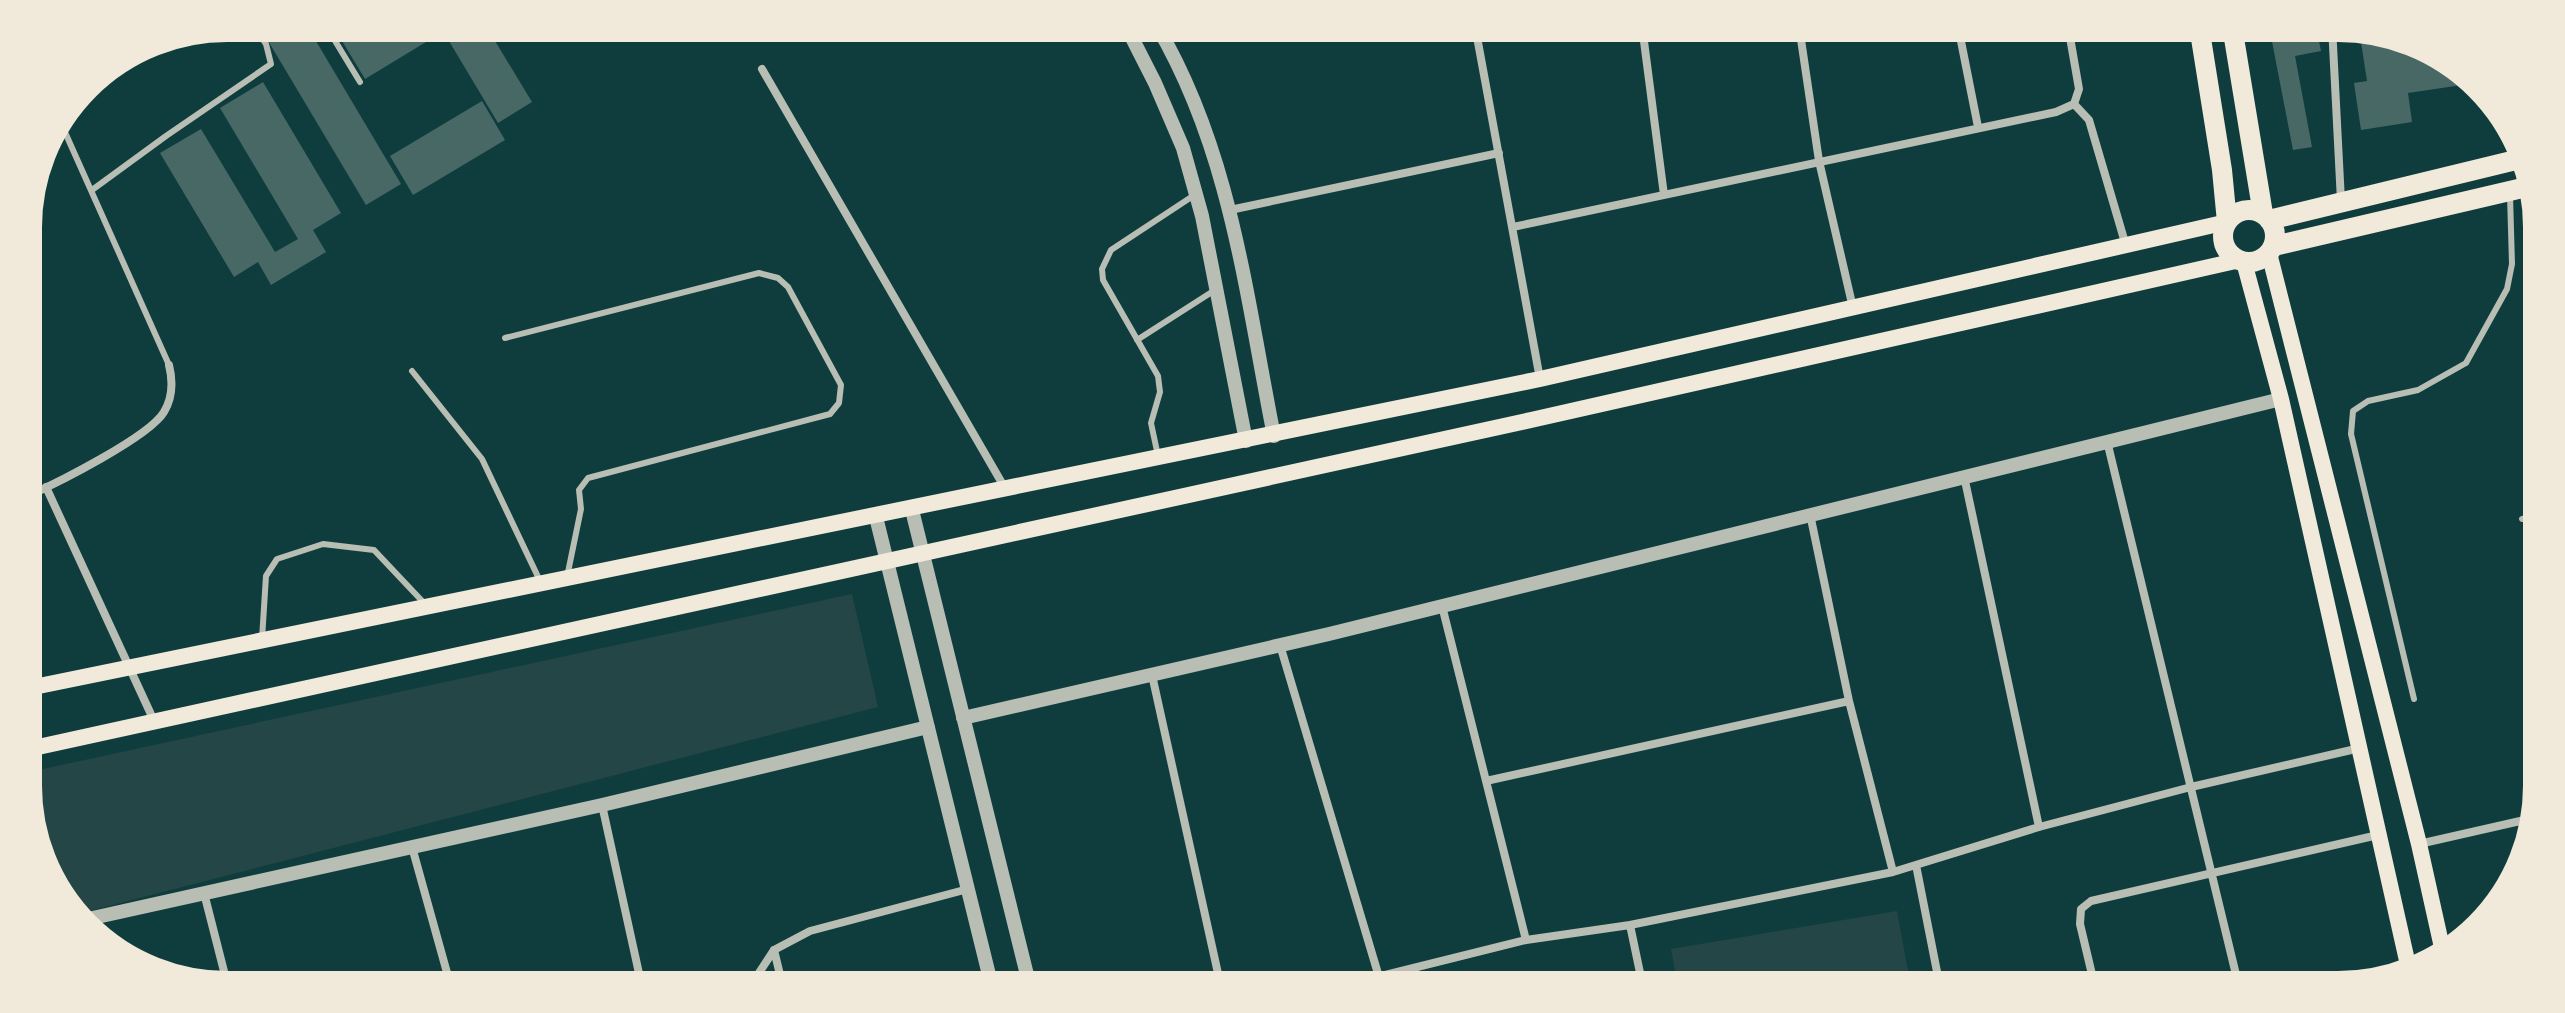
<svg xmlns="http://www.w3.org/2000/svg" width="2565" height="1013" viewBox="0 0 2565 1013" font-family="Poppins,sans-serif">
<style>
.green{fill:#244646}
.building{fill:#486865}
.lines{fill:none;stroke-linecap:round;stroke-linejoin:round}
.service{stroke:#b8beb3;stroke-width:6}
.minor{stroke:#b8beb3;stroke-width:8}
.tertiary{stroke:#b8beb3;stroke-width:14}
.secondary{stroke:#f1e9da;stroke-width:16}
.primary{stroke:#f1e9da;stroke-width:20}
.rim{fill:none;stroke:#f1e9da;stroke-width:4}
</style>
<rect width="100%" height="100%" fill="#0f3d3e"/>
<!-- green -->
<path class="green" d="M852 594 878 707 74 915 30 825 29 772Z
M1897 911 1911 987H1678L1671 949Z"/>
<!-- building -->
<path class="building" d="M278 26H307L401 184 366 205 264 34Z
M333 26H417L426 42 365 79Z
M440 26H486L532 102 498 123Z
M2269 26H2316L2321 51 2295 56 2312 147 2293 150Z
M2359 29 2403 37 2469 84 2408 93 2412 122 2361 130 2354 83 2367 81Z
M263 82 341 213 313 230 326 252 271 285 258 262 234 277 160 153 201 129 275 252 298 239 220 108Z
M482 101 505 140 413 195 390 156Z"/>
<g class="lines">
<!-- service -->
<path class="service" d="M326 26 360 82
M60 121 169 365
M92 190 166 136 271 64 266 44 254 26
M505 338 759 273 778 278 788 287 841 385 839 403 830 414 588 478 579 490 581 509 567 577
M1137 340 1215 290
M412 371 482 459 540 581
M1158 456 1151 423 1160 392 1158 376 1103 280 1102 269 1111 250 1196 194
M2522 519 2533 517
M262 639 266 576 277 559 323 544 374 550 424 603
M2414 699 2351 434 2353 411 2368 401 2418 390 2466 363 2507 289 2512 264 2510 195"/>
<!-- minor -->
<path class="minor" d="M1475 26 1540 379
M1642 26 1664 195
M1799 26 1819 161 1853 308
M1958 26 1978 127
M2332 26 2341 201
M1162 34 1185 26
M762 69 1006 490
M2074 104 2089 120 2126 246
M1230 210 1499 153
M1513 227 2056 112 2074 104 2079 89 2068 26
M2107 441 2239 987
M1964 476 2039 827
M46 487 155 723
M28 496C57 483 149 437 164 412 173 397 173 381 169 365
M1810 514 1849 701 1893 872
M1442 606 1526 940
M1280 645 1379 977
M1152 675 1221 987
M1486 781 1849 701
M602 805 642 987
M2419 844 2529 819
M412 847 451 987
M1916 865 1940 987
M204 893 228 987
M1630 925 1643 987
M774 950 783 987
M744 987 753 982 774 950 810 931 968 889
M1337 987 1526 940 1630 925 1893 872 2039 827 2191 787 2360 748
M2095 987 2080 924 2081 909 2091 901 2378 835"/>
<!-- tertiary -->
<path class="tertiary" d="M1126 26 1155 83 1183 148 1202 216 1246 441
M1157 26C1231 152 1246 295 1274 436
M912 510 1030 987
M876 517 992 987
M963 718 1329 634 2281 399
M79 921 602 805 928 727"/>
<!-- secondary -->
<path class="secondary" d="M2269 253 2419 844 2443 952
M2244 262 2281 399 2408 965
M29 688 1540 379 2227 222
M29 749 1531 420 2240 260"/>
<!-- primary -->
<path class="primary" d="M2199 26 2222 170 2227 222
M2232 26 2263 214
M2223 236a26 26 0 1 1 52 0a26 26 0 1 1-52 0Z
M2269 220 2520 159
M2274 246 2531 186"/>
</g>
<!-- crop -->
<path d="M0 0H2565V1013H0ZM227 40H2338A187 187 0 0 1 2525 227V786A187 187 0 0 1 2338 973H227A187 187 0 0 1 40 786V227A187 187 0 0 1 227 40Z" fill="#f1e9da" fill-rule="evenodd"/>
<path class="rim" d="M227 40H2338A187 187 0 0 1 2525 227V786A187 187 0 0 1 2338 973H227A187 187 0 0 1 40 786V227A187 187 0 0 1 227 40Z"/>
</svg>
